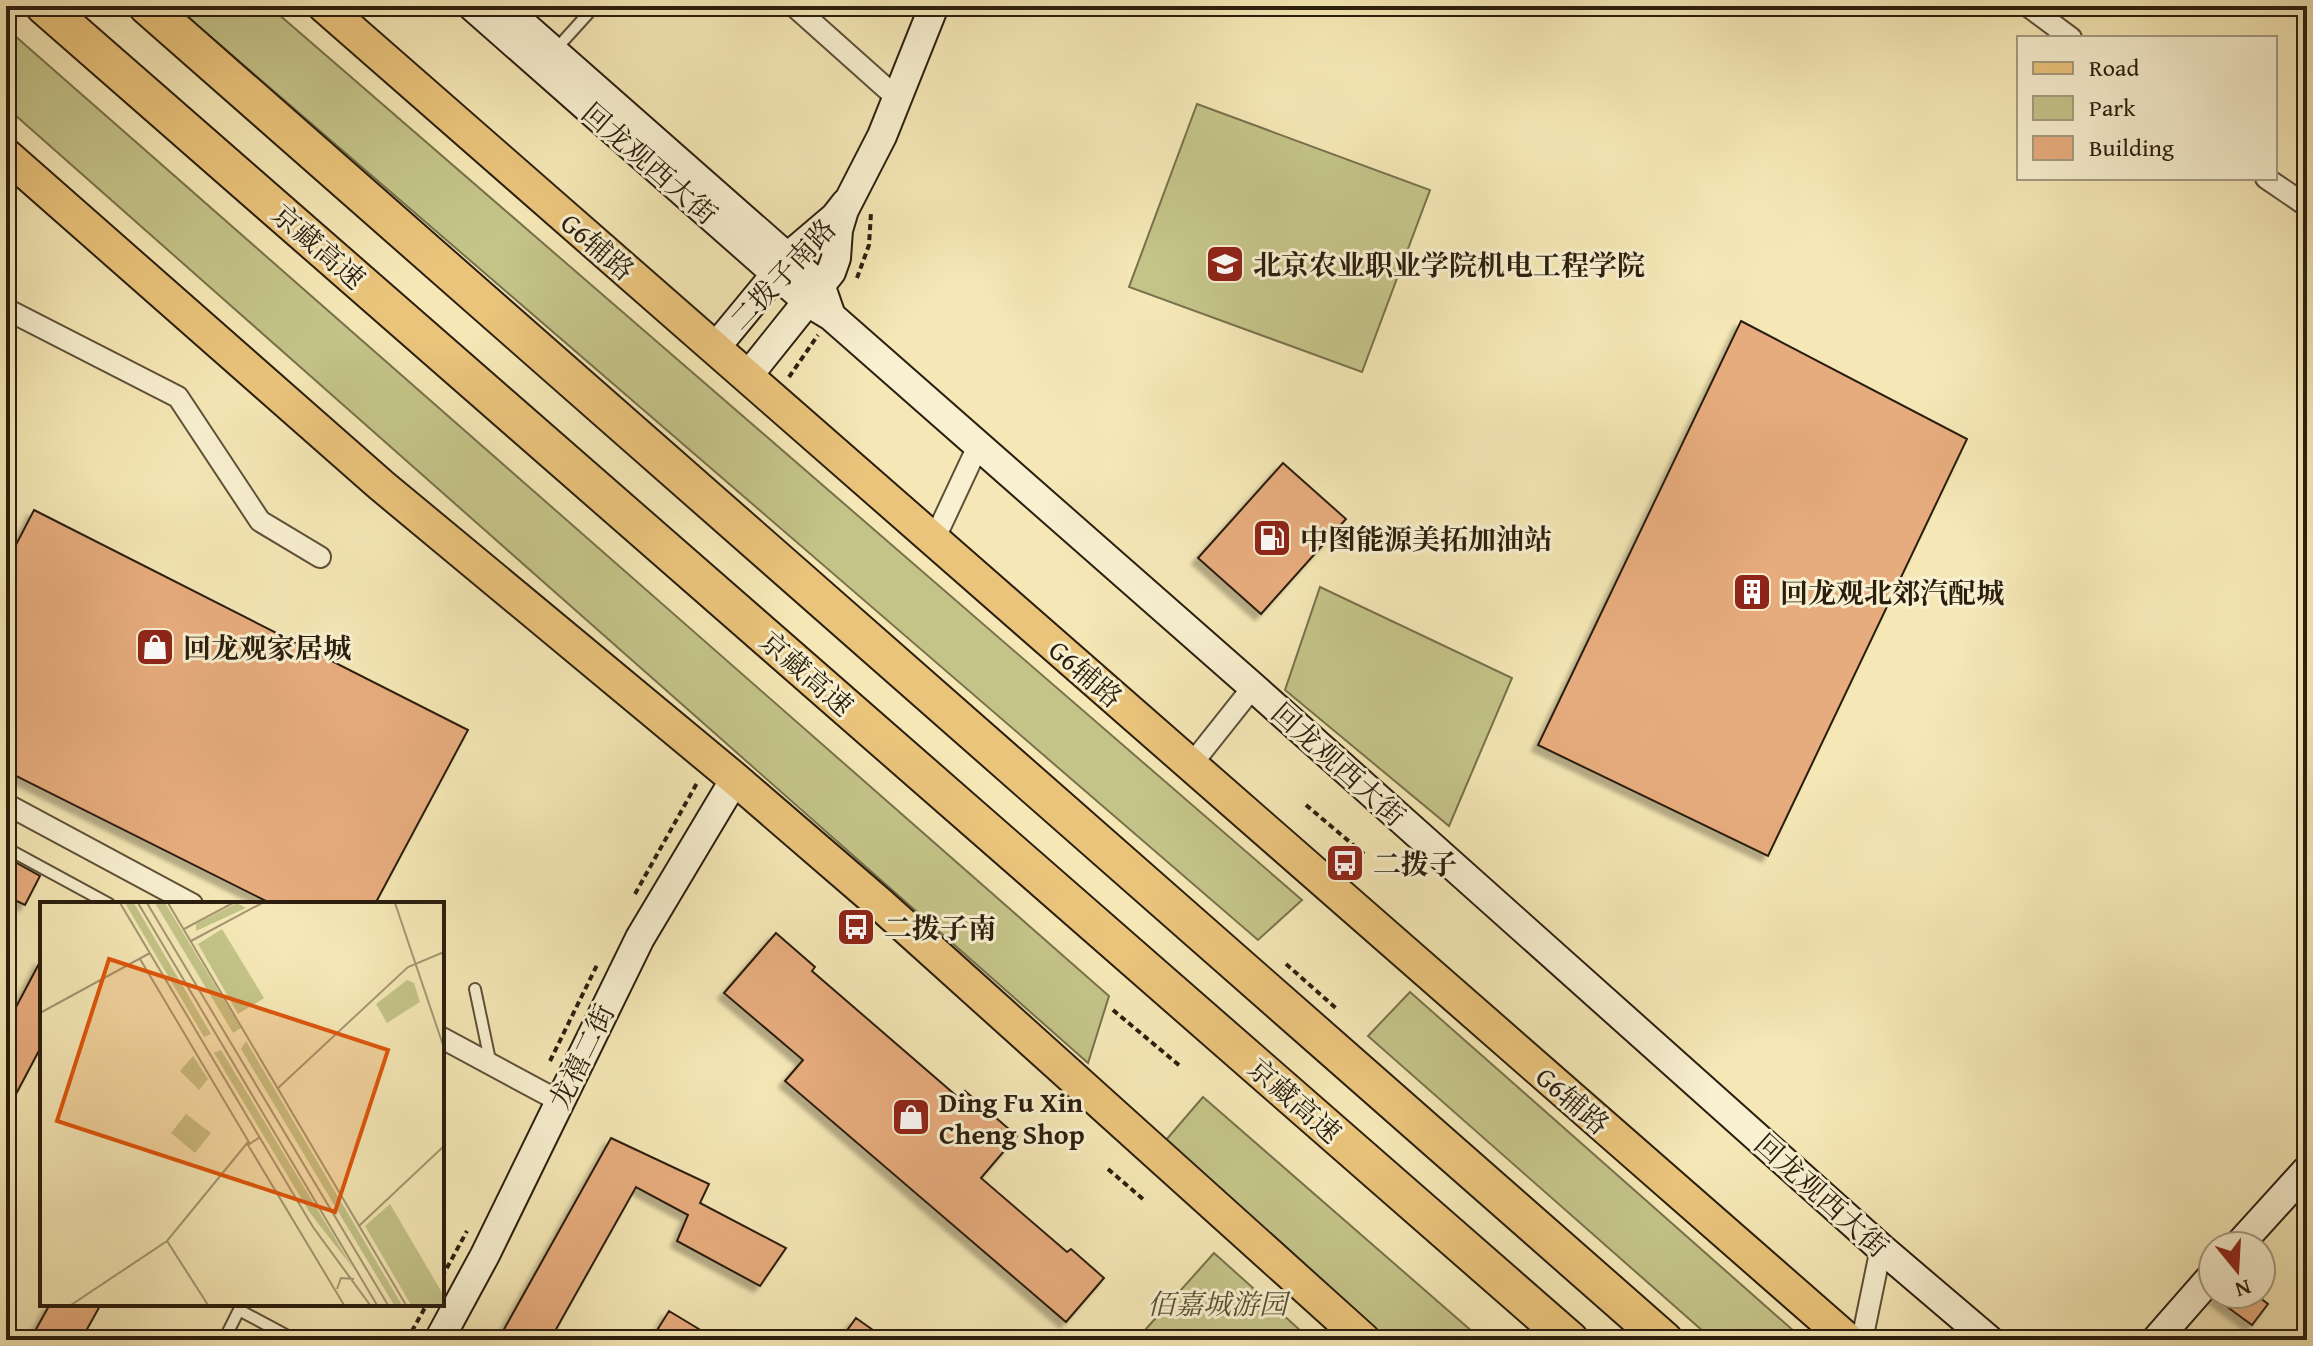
<svg xmlns="http://www.w3.org/2000/svg" width="2313" height="1346" viewBox="0 0 2313 1346" font-family="'Gentium Book Plus','Noto Serif SC',serif">
<style>
.green{fill:#c4c489;stroke:#78714c;stroke-width:2}
.building{fill:#e7ac7d;stroke:#2b1e0e;stroke-width:2;filter:url(#shadow)}
.lines{fill:none;stroke-linecap:round;stroke-linejoin:round}
.lane-casing{stroke:#5e5038;stroke-width:14}
.street-casing{stroke:#5e5038;stroke-width:24}
.secondary-casing{stroke:#2b1e0e;stroke-width:32}
.primary-casing{stroke:#2b1e0e;stroke-width:36}
.highway-casing{stroke:#2b1e0e;stroke-width:40}
.path{stroke:#2b1e0e;stroke-width:4;stroke-dasharray:6 4;stroke-linecap:butt}
.lane{stroke:#f8f0d0;stroke-width:10}
.street{stroke:#f8f0d0;stroke-width:20}
.secondary{stroke:#f8f0d0;stroke-width:28}
.primary{stroke:#eac47b;stroke-width:32}
.highway{stroke:#eac47b;stroke-width:36}
.labels{text-anchor:middle;dominant-baseline:central;stroke-width:6;stroke-linejoin:round;paint-order:stroke}
.street-label{font-size:28px;fill:#2b1e0e;stroke:#f8f0d0}
.poi-label{font-size:28px;font-weight:bold;fill:#2b1e0e;stroke:#f8f0d0;text-anchor:start}
.park-label{font-size:28px;font-style:italic;fill:#595033;stroke:#f8f0d0}
.inset-road{fill:none;stroke:#a49773;stroke-width:2}
.view{fill:#df560c;fill-opacity:0.15;stroke:#df560c;stroke-width:4}
.inset-edge{fill:none;stroke:#2b1e0e;stroke-width:4}
</style>
<defs>
<filter id="shadow"><feDropShadow dx="-6" dy="6" stdDeviation="2" flood-color="#0004"/></filter>
</defs>
<rect width="100%" height="100%" fill="#f5e8b6"/>
<filter id="stains"><feTurbulence type="fractalNoise" baseFrequency=".0025" numOctaves="4"/><feColorMatrix values="0 0 0 0 .2 0 0 0 0 .09 0 0 0 0 .02 0 0 0 .5 -.17"/></filter>
<radialGradient id="worn" r=".72"><stop offset=".6" stop-color="#630" stop-opacity="0"/><stop offset="1" stop-color="#630" stop-opacity=".3"/></radialGradient>
<!-- green -->
<path class="green" d="M175 6H269L1302 900 1258 940Z
M6 28 1109 996 1088 1063 6 107Z
M1197 104 1430 190 1362 372 1129 287Z
M1320 587 1512 678 1449 826 1285 690Z
M1410 992 1804 1340H1713L1368 1036Z
M1203 1097 1482 1340H1382L1160 1147Z
M1214 1253 1311 1340H1136Z"/>
<!-- building -->
<path class="building" d="M1741 321 1967 439 1768 856 1538 745Z
M1283 463 1346 519 1261 614 1198 558Z
M34 510 468 730 375 904H272L6 771V564Z
M6 857 40 876 25 905 6 896Z
M776 933 815 967 812 971 959 1098 965 1091 1017 1136 981 1178 1067 1252 1071 1249 1104 1278 1066 1322 785 1081 803 1060 724 993Z
M42 958V1045L6 1113V1026Z
M611 1138 709 1184 700 1203 786 1248 760 1286 677 1241 688 1215 636 1187 550 1340H498Z
M2219 1294H2255L2268 1304 2252 1325 2215 1298Z
M50 1304H101L81 1340H30Z
M669 1311 717 1340H651Z
M856 1318 887 1340H840Z"/>
<g class="lines">
<defs>
<path id="lane" d="M556 49 595 6
M6 848 109 904
M475 989 491 1065
M243 1304 239 1310 295 1340
M224 1340 239 1310"/>
<path id="street" d="M794 6 897 98
M2028 6 2071 38
M2266 178 2307 206
M6 309 178 397 260 521 320 557
M934 540 978 446
M1191 765 1253 687
M6 804 192 904
M442 1038 559 1101
M1862 1340 1881 1248"/>
<path id="secondary" d="M472 6 808 302 831 316 1253 687 1881 1248 1989 1340
M502 6 821 287 831 316
M715 348 795 251 835 217 846 203
M747 377 831 272 836 258 838 230 844 210 882 136 934 6
M2238 1246 2307 1170
M439 1340 485 1255 640 938 735 779
M2156 1340 2213 1275"/>
<path id="primary" d="M324 6 1848 1340
M6 155 381 485 735 779 880 904 1364 1340"/>
<path id="highway" d="M44 6 1570 1340
M147 6 1664 1340"/>
</defs>
<!-- lane casing -->
<use href="#lane" class="lane-casing"/>
<!-- street casing -->
<use href="#street" class="street-casing"/>
<!-- secondary casing -->
<use href="#secondary" class="secondary-casing"/>
<!-- primary casing -->
<use href="#primary" class="primary-casing"/>
<!-- highway casing -->
<use href="#highway" class="highway-casing"/>
<!-- path -->
<path class="path" d="M857 278 869 245 871 213
M789 377 818 335
M1306 805 1364 854
M635 894 697 783
M1286 964 1338 1010
M1113 1010 1180 1066
M550 1061 597 965
M1108 1169 1144 1200
M442 1277 467 1231
M407 1340 427 1304"/>
<!-- lane -->
<use href="#lane" class="lane"/>
<!-- street -->
<use href="#street" class="street"/>
<!-- secondary -->
<use href="#secondary" class="secondary"/>
<!-- primary -->
<use href="#primary" class="primary"/>
<!-- highway -->
<use href="#highway" class="highway"/>
</g>
<!-- icons -->
<defs>
<symbol id="university-square" viewBox="-11 -11 22 22"><rect x="-9" y="-9" width="18" height="18" rx="4" fill="#8f2418" stroke="#f8f0d0"/><path d="M0-5L7-2L0 1L-7-2ZM-4 1L0 2.5L4 1V4Q0 6-4 4Z" fill="#fff"/></symbol>
<symbol id="fuel-square" viewBox="-11 -11 22 22"><rect x="-9" y="-9" width="18" height="18" rx="4" fill="#8f2418" stroke="#f8f0d0"/><path d="M-5.5-6h7V0h2V4h1.3V-2.5L3-4.5l.8-.8L6-3V5H2.5V1h-1V6h-7ZM-4.2-4.7v3.2H.2V-4.7Z" fill="#fff"/></symbol>
<symbol id="building-square" viewBox="-11 -11 22 22"><rect x="-9" y="-9" width="18" height="18" rx="4" fill="#8f2418" stroke="#f8f0d0"/><path d="M-4-6H4V6H1V3H-1V6H-4ZM-2.5-4.3h1.7v1.8h-1.7ZM.8-4.3h1.7v1.8H.8ZM-2.5-1h1.7V.8h-1.7ZM.8-1h1.7V.8H.8Z" fill="#fff"/></symbol>
<symbol id="shop-square" viewBox="-11 -11 22 22"><rect x="-9" y="-9" width="18" height="18" rx="4" fill="#8f2418" stroke="#f8f0d0"/><path d="M-5-2.5h2.3a2.7 3.5 0 0 1 5.4 0H5L5.5 6h-11ZM-1.5-2.5h3a1.5 2.3 0 0 0-3 0Z" fill="#fff"/></symbol>
<symbol id="bus-square" viewBox="-11 -11 22 22"><rect x="-9" y="-9" width="18" height="18" rx="4" fill="#8f2418" stroke="#f8f0d0"/><path d="M-5-6H5V4H4V6H2V4H-2V6H-4V4H-5ZM-3.5-4V0h7V-4ZM-3.5 1.2v1.5H-2V1.2ZM2 1.2v1.5H3.5V1.2Z" fill="#fff"/></symbol>
</defs>
<g fill-rule="evenodd">
<use href="#university-square" x="1203" y="242" width="44" height="44"/>
<use href="#fuel-square" x="1250" y="516" width="44" height="44"/>
<use href="#building-square" x="1730" y="570" width="44" height="44"/>
<use href="#shop-square" x="133" y="625" width="44" height="44"/>
<use href="#bus-square" x="1323" y="841" width="44" height="44"/>
<use href="#bus-square" x="834" y="905" width="44" height="44"/>
<use href="#shop-square" x="889" y="1095" width="44" height="44"/>
</g>
<g class="labels">
<!-- street labels -->
<g class="street-label">
<text transform="translate(650 163) rotate(41)">回龙观西大街</text>
<text transform="translate(319 246) rotate(41)">京藏高速</text>
<text transform="translate(598 246) rotate(41)">G6辅路</text>
<text transform="translate(782 274) rotate(-47)">二拨子南路</text>
<text transform="translate(807 673) rotate(41)">京藏高速</text>
<text transform="translate(1086 673) rotate(41)">G6辅路</text>
<text transform="translate(1339 764) rotate(42)">回龙观西大街</text>
<text transform="translate(581 1056) rotate(-64)">龙禧二街</text>
<text transform="translate(1295 1100) rotate(41)">京藏高速</text>
<text transform="translate(1573 1100) rotate(41)">G6辅路</text>
<text transform="translate(1822 1195) rotate(42)">回龙观西大街</text>
</g>
<!-- poi labels -->
<g class="poi-label">
<text x="1253" y="264">北京农业职业学院机电工程学院</text>
<text x="1300" y="538">中图能源美拓加油站</text>
<text x="1780" y="592">回龙观北郊汽配城</text>
<text x="183" y="647">回龙观家居城</text>
<text x="1373" y="863">二拨子</text>
<text x="884" y="927">二拨子南</text>
<text x="939" y="1101">Ding Fu Xin<tspan x="939" dy="32">Cheng Shop</tspan></text>
</g>
<!-- park labels -->
<g class="park-label">
<text x="1217" y="1303">佰嘉城游园</text>
</g>
</g>
<!-- overview -->
<g transform="translate(40 902)">
<rect width="404" height="404" fill="#f5e8b6"/>
<path d="M85 1H94L171 132 164 135ZM115 1H125L201 126 193 131ZM197 1 206 6 156 29V22ZM182 27 224 96 198 112 158 42ZM367 78 374 81 380 100 347 121 336 102ZM206 139 362 403H354L201 147ZM181 148 313 366 270 311 174 151ZM153 154 168 177 159 188 140 169ZM146 212 171 231 155 251 131 231ZM350 302 404 394V403H371L325 324Z" fill="#c4c489"/>
<path class="inset-road" d="M80 1 273 325 330 403M98 1 337 403M107 1 348 403M128 1 366 403M355 1 404 146M144 27 193 1M151 39 222 1M100 57 210 242M0 111 110 51M237 187 368 65 404 50M220 235 208 243 304 403M320 323 404 244M127 339 168 403M297 387 301 376 314 377M31 403 127 339 208 240"/>
<path class="view" d="M69 57 348 148 295 310 17 219Z"/>
<rect width="404" height="404" class="inset-edge"/>
</g>
<!-- margin -->
<rect width="2313" height="1346" fill="none" stroke="#f5e8b6" stroke-width="32"/>
<rect x="8" y="8" width="2297" height="1330" fill="none" stroke="#2b1e0e" stroke-width="4"/>
<rect x="16" y="16" width="2281" height="1314" fill="none" stroke="#2b1e0e" stroke-width="2"/>
<!-- legend -->
<rect x="2017" y="36" width="260" height="144" fill="#f8f0d0" stroke="#a69c82" stroke-width="2"/>
<rect x="2033" y="62" width="40" height="12" fill="#eac47b" stroke="#a69c82" stroke-width="2"/>
<text x="2089" y="76" font-size="24" fill="#2b1e0e">Road</text>
<rect x="2033" y="96" width="40" height="24" fill="#c4c489" stroke="#a69c82" stroke-width="2"/>
<text x="2089" y="116" font-size="24" fill="#2b1e0e">Park</text>
<rect x="2033" y="136" width="40" height="24" fill="#e7ac7d" stroke="#a69c82" stroke-width="2"/>
<text x="2089" y="156" font-size="24" fill="#2b1e0e">Building</text>
<!-- north arrow -->
<g transform="translate(2237 1270) rotate(162)"><circle r="38" fill="#f8f0d0" stroke="#a69c82" stroke-width="2"/>
<path d="M0-6L14 30L0 20L-14 30Z" fill="#8f2418"/>
<text y="-12" font-size="22" font-weight="bold" text-anchor="middle" fill="#2b1e0e">N</text>
</g>
<rect width="100%" height="100%" filter="url(#stains)"/>
<rect width="100%" height="100%" fill="url(#worn)"/>
</svg>
